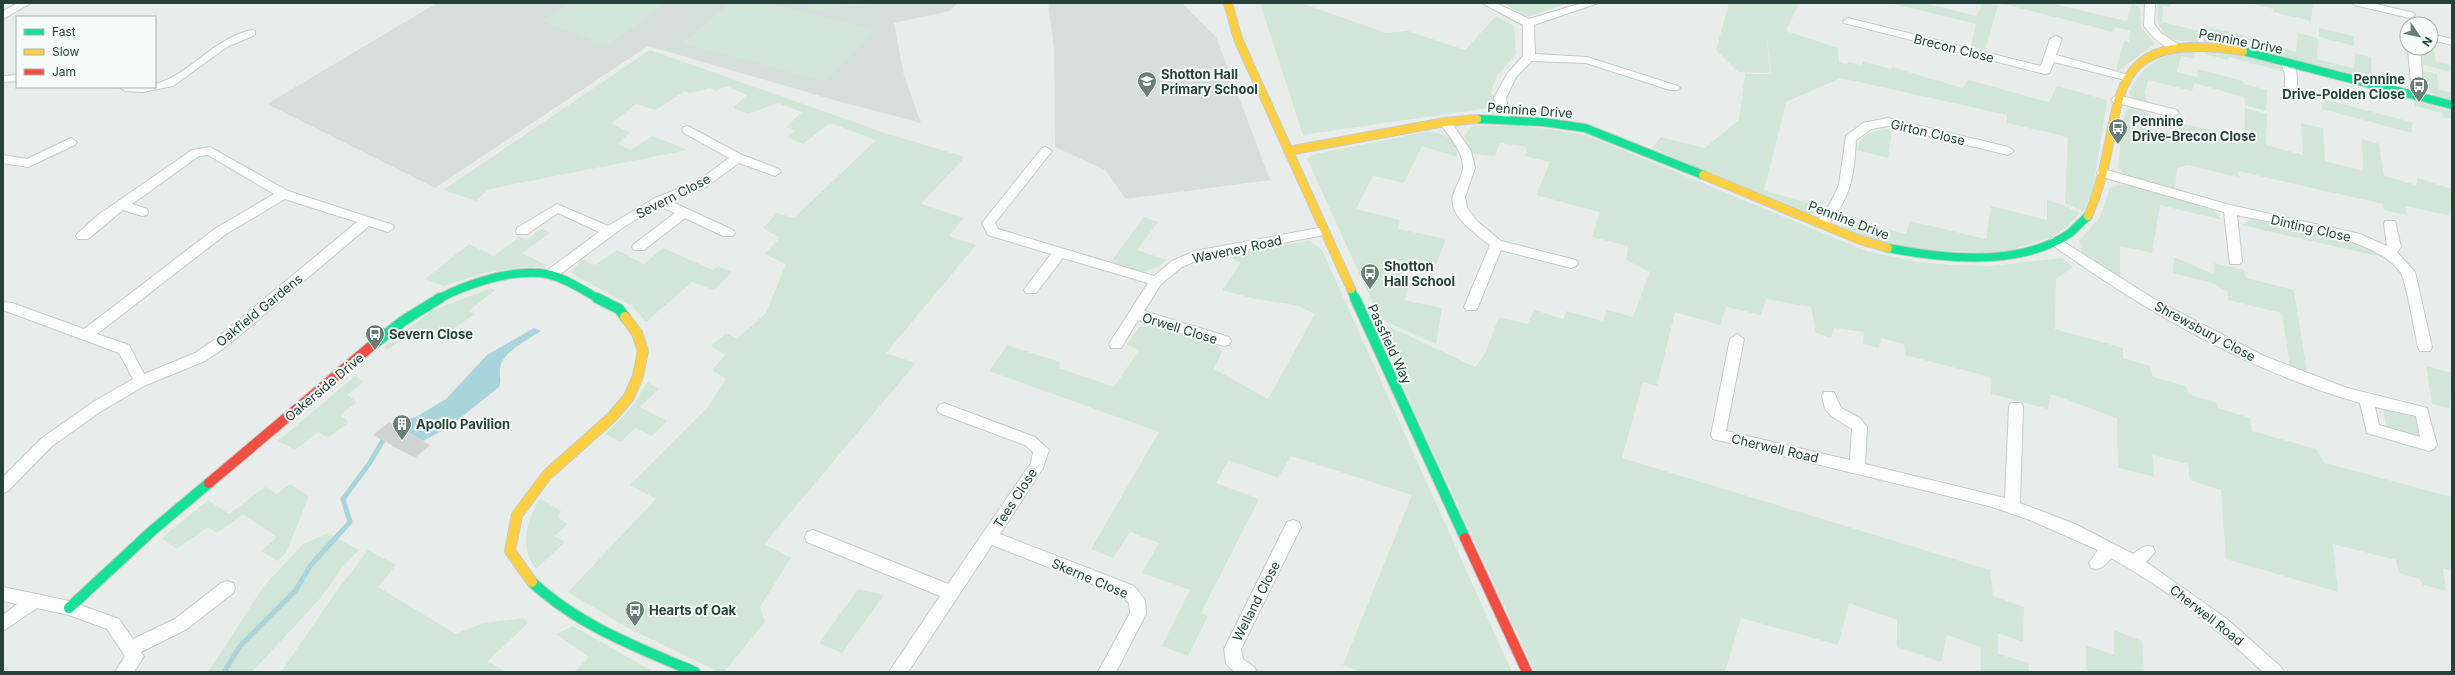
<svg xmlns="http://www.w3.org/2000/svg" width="2455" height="675" viewBox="0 0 2455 675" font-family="Inter,sans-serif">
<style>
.built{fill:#d6dedb}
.green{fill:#d1e6d8}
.water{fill:#a9d4db}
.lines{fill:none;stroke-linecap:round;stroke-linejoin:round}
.stream{stroke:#a9d4db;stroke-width:5}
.building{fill:#cfd4d2}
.street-casing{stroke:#c5cac8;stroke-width:2}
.fast-far1-casing{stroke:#c3cbc8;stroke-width:10}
.fast-casing{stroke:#c3cbc8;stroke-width:12}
.slow-far1-casing{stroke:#c3cbc8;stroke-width:10}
.slow-casing{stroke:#c3cbc8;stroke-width:12}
.jam-casing{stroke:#c3cbc8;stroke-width:12}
.street{fill:#fcfcfc;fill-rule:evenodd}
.fast-far1{stroke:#16e098;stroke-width:8}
.fast{stroke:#16e098;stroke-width:10}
.slow-far1{stroke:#ffcf43;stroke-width:8}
.slow{stroke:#ffcf43;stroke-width:10}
.jam{stroke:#f24e42;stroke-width:10}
.labels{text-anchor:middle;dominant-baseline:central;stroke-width:4;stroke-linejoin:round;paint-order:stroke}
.street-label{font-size:13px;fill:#24423a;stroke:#f7fbf9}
.poi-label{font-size:13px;font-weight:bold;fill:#24423a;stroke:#f7fbf9;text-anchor:start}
</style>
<rect width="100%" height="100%" fill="#e8edeb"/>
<!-- built -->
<path class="built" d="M437 3H958L950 11 894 23 904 75 921 123 834 100 648 46 435 188 267 104Z
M1048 3H1182L1216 37 1270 180 1126 199 1105 170 1055 147 1054 48Z"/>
<!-- green -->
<path class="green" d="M568 3H666L608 45 541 21Z
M730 3H769L875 30 825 81 683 43Z
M809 3H901L808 10Z
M1260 3H1301L1386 33 1408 31 1465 50 1496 16 1514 26 1516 54 1498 74 1490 93 1508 105 1303 135Z
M1502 3H1568L1527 17Z
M1729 3H1799L1786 31 1838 48 1839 62 1846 64 1849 62 1862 65 1863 61 1891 69 1892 67 1962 88 1968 80 2049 102 2057 86 2107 100 2093 190 2083 212 2065 203 2068 137 2007 123V115L1841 78 1786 102 1764 190 1823 208 1820 212 1807 214 1652 148 1661 137 1705 148 1739 120 1745 74H1771L1766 31 1770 73 1738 72 1716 50Z
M1889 3H1924L1977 16 1982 3 1998 5 1985 50 1971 46 1976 24Z
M2000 3H2049L2127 21 2132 3 2140 8 2141 27 2155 44 2119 70 2116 69 2124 41 2129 42 2130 31 2115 27 2114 32Z
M2158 3H2171L2170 7 2163 6 2162 22 2199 31 2198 42C2167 41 2155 36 2158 3Z
M2249 3H2313L2311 21 2274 12 2273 9Z
M2206 26 2279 45V47L2296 52 2298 33 2318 38 2317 59 2354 68 2355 53 2371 57 2372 81 2204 42Z
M2319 28 2354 36V46L2319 37Z
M2431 41 2436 61 2452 65V76L2450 72 2421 64V48H2431Z
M650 50 885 133 965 157 921 204 964 218 949 236 976 245 886 353 916 363 764 544 791 558 760 607 765 622 724 672H719L626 627 568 592 656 499 630 485 708 407 726 379 712 370 725 355 711 346 726 333 737 339 766 313 786 264 764 254 780 238 763 228 777 213 794 218 876 140 830 123 803 144 787 137 794 131 786 127 802 112 778 103 748 114 733 108 747 95 726 86 716 91 710 88 690 93 685 91 656 110 636 104 611 124 630 132 618 144 631 150 652 136 688 150 489 189 476 201 443 190Z
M2190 51 2195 53 2194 59 2181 56 2177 72 2197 77 2198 69 2243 81 2244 84 2267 90 2266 111 2245 105 2244 97 2194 83 2192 91 2148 80 2145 92 2148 105C2140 103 2133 101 2129 93 2140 67 2162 53 2190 51Z
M2205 51C2222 51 2279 59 2288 73L2229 57 2228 60 2205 54Z
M2423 71 2437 74 2438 89 2452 93V101L2440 98 2425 89Z
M2323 99 2415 123 2412 124V133L2322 109Z
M2415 101 2452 111V119L2444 118 2442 113 2415 106Z
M2134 108 2148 112 2146 128 2175 135 2180 123 2244 137 2245 108 2267 114 2266 145 2303 155 2301 123 2323 128 2325 161 2363 171 2362 139 2379 144 2384 176 2416 185 2418 178 2452 189V216L2405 206 2407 215 2384 210 2383 204 2238 171 2239 177 2187 165 2177 168 2175 189 2125 174 2118 168 2122 127 2126 110Z
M1510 125 1549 129 1589 136 1866 251 1917 262 1951 265 1990 266 2062 258 2073 267 2056 279 2055 329 2123 348V358L2150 366 2153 377 2186 386 2188 394 2217 403 2218 408 2250 418 2252 431 2316 449 2325 463 2452 497V571L2443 568 2446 591 2423 585 2419 579 2399 573 2396 560 2333 544 2338 592 2226 559 2221 490 2190 480 2188 464 2153 455 2154 477 2118 468 2117 418 2051 394 2048 409 1991 394 1990 377 1905 355 1904 344 1881 338 1879 348 1863 344 1864 332 1834 328 1831 338 1816 333 1811 307 1766 299 1761 315 1726 307 1720 325 1675 312 1657 386 1643 382 1622 458 1990 570 1993 596 2024 607 2023 642 1998 633V654L2029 663V672H1981V647L1947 635 1941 662 1897 647V620L1849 603 1838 645 1741 618 1725 672H1535L1405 391 1377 321 1475 367 1485 354 1499 317 1527 324 1535 310 1563 319 1567 311 1603 321 1607 310 1633 317 1650 272 1626 260 1628 246 1592 237 1600 212 1536 195 1550 162 1525 156 1527 147 1500 143 1495 156 1472 154 1464 136 1472 126Z
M1892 129 1888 158 1857 150C1860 132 1876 130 1892 129Z
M1429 131C1447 135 1456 137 1457 157L1422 146 1404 183 1373 176 1356 209 1400 220 1398 229 1446 239 1434 269 1407 263 1398 284 1409 287 1404 300 1442 308 1436 344 1380 319 1307 159 1311 155Z
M2128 184 2213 210 2222 220 2160 205 2152 253 2120 246V277L2082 252 2079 241 2100 217 2110 187Z
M2047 200 2063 205 2080 213 2066 228 2050 238 2000 253 1898 249 1844 230 1838 218 1906 234 1910 221 1986 239 1991 206 2047 220Z
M1144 217 1158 222 1137 250 1167 260C1146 278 1134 270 1110 263Z
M2252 219 2365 244 2391 259 2241 225Z
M541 229 550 233 522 253 548 266 516 268 484 273 444 286 425 279 469 244 494 256 519 237 527 240Z
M1310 241 1322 250 1512 672H1360L1343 665 1412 495 1291 456 1278 478 1229 460 1216 483 1259 499 1201 613 1208 616 1188 656 1162 646 1190 590 1142 573 1159 543 1130 532 1113 558 1091 549 1159 432 989 371 1007 345 1060 362 1059 368 1114 387 1139 350 1127 345 1139 327 1157 326 1217 345 1222 352 1214 369 1268 399 1315 314 1296 305 1255 299 1222 290 1241 263 1226 255Z
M663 248 713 270 718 266 732 272 714 290 692 282 646 322 632 306 571 273 582 259 595 265 617 250 644 264Z
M2174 257 2213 274 2214 263 2244 270 2246 278 2294 290 2307 373 2290 368 2282 313 2228 300V292L2212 283 2173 273Z
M491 288 495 290 469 311 474 314 439 340 417 329 387 350 384 347 433 310Z
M2426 366 2452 373 2450 408 2432 404Z
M355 376 364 382 347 395 357 402 340 415 349 422 328 438 318 432 295 450 278 441Z
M647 382 659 389 640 407 667 421 652 436 635 428 621 442 605 434 633 406Z
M2383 409 2418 418 2422 437 2387 428Z
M290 484 309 496 286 553 277 561 261 551 277 537 243 514 217 533 208 527 176 549 162 538 208 500 229 514 265 487 277 494Z
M540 498 561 511 557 517 568 524 554 536 565 542 536 569C518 546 527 521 540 498Z
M328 533 359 550 342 568 318 601 252 672H208L264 586 303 544Z
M368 550 396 565 378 587 456 634 483 623 523 618 528 623 488 661 506 672H281L333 596Z
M858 589 884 595 842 653 819 643Z
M573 626 654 672H574L589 657 556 634Z
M2114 630 2142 641 2144 672H2086V645L2114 655Z"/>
<!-- water -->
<path class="water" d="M534 328 541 331C529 339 502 352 500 368 499 376 502 379 499 387L449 427 423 441 391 423 416 417 446 399 487 355Z"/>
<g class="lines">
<!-- stream -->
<path class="stream" d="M224 672 240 646 296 590 310 566 350 522 343 499 369 464 385 437"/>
</g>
<!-- building -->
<path class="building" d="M389 422 397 427 430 445 415 458 373 435Z"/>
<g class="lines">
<defs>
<path id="street" d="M18 3H31L3 19V11Z
M1482 3H1496L1529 19 1582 3H1598L1534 25 1535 54 1587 57 1678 86 1680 88 1678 90H1670L1586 63 1532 61 1516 77 1506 98 1510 119 1504 123 1500 122 1494 98 1507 74 1523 56V25Z
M2145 3H2155L2154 24 2161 33 2178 44V48C2165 52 2151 35 2144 26Z
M2353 3H2372L2414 13 2415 15 2410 18 2354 5Z
M1848 18 2041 66 2050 39 2056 36 2062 39 2056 55 2129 75 2131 77 2125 80 2054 62 2049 73 2045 74 1844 23 1843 21Z
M251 30 255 31V35L227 47 173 86 143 92 125 91 119 87H155V84C190 75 211 40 251 30Z
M2431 34 2452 39V45L2431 40Z
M2408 48H2420L2424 96 2418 100 2412 96Z
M2287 60C2298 62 2297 78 2297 87L2291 91 2285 87V74L2281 63Z
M17 75V81L3 82V76Z
M2117 95 2177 110 2179 113 2173 117 2113 102 2111 99Z
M1445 118 1449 119 1471 151 1475 168 1465 197 1467 208 1478 222 1501 241 1576 260 1578 263 1576 266 1571 268 1501 250 1478 307 1476 310H1466L1464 307 1490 245C1476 234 1448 216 1453 195 1456 186 1462 177 1463 168 1464 152 1448 135 1439 122Z
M1888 118 2008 147 2014 151 2008 155 1888 126 1871 129 1856 140C1854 177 1851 198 1826 227H1816L1815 224 1831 202 1839 185 1846 136 1863 123Z
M688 126 742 155 779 169 781 172 775 176 739 163 706 187 670 201 733 230 735 233 733 236H723L685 218 644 250H634L632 247 634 244 675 213 659 206 625 226 555 278H545L543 275 545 272 599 232 558 213 527 234H517L516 231 517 228 557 204 608 226 655 198 698 181 729 158 684 133 682 130 684 127Z
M71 138 77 142 75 145 28 167 3 163V155L27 159Z
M210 147 288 191 393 225 394 228 388 232 369 226 227 346 205 361 146 385 103 410 52 446 8 491 3 493V477L42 438 93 402 133 379 119 353 3 310V302L12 303 84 329 216 228 274 194 208 155 199 156 132 204 147 209 148 212 147 215 142 216 123 210 88 239H78L76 236 78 233 98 215 192 150ZM285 199 357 222 217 338 195 353 144 374 129 345 97 334 226 234Z
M1046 147 1052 151 995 223 998 229 1154 276 1172 261 1195 251 1324 227 1330 231 1324 235 1203 258 1182 267 1161 284 1144 311 1229 337 1231 341 1229 345 1224 346 1138 320 1121 348H1111L1109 344 1148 283 1063 258 1036 293H1026L1024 290 1026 287 1051 254 988 235 982 223 1042 148Z
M2103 169 2230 205 2360 234 2387 246 2384 224 2385 221H2395L2401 247 2397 252 2415 272 2432 347 2430 351H2420L2418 347C2415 334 2406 281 2401 273 2376 236 2280 225 2237 215L2242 261 2240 264H2230L2224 212 2099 176 2097 173 2099 170Z
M2056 237 2159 302 2264 356 2347 388 2427 408 2437 445 2434 449 2429 451 2367 433 2360 403C2248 371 2145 311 2051 244L2049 241 2051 238ZM2375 407 2416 416 2420 437 2379 425Z
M1737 334 1744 339 1726 431 1850 460 1852 429 1831 416 1825 409 1822 396 1824 392H1834L1841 408 1860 418 1867 427 1865 464 2005 498 2009 407 2011 403H2021L2023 407 2020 503 2075 524 2133 554C2140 549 2144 544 2153 547L2155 552 2146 562 2227 619 2281 667 2284 672H2263C2217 628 2167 589 2111 558 2105 565 2101 571 2091 568L2089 563 2098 550 2030 520 1989 506 1713 439 1711 435 1730 339Z
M944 403 1035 437 1049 450 1043 468 1000 534 1134 586 1145 600 1146 614 1116 672H1098L1130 613 1129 603 1122 596 992 545 908 672H889L940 596 807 542 805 537 807 532 813 530 948 584 1031 463 1033 452 1025 445 939 413 937 409 939 405Z
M1293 520 1299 522 1301 527 1241 649 1243 659 1254 667 1257 672H1234L1226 663 1224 649 1287 522Z
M227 581 233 583 235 588 233 593 187 629 141 652 144 656 134 672H115L125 656 107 629 69 615 37 608 3 631V615L17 604 3 601V587L69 601 119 619 133 639 175 619 221 583Z"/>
<path id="fast-far1" d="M2243 51 2452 105
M1477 119 1543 122 1585 128 1703 175
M1888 248C1943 259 2021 267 2070 233 2076 228 2082 221 2088 216
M1351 289 1355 299
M438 299C467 284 513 268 547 274 565 278 583 290 599 299"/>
<path id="fast" d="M597 298 619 309 625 317
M1355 298 1465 538
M369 348 403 321 440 298
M532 582C578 625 638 648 695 672
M69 608 153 530 209 483"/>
<path id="slow-far1" d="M1228 3 1238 39 1351 289
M1288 151 1445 122 1477 119
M1703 175 1860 240 1888 248
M2088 216C2132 117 2086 27 2243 51"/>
<path id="slow" d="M532 582 510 551 517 515 547 475 612 417 629 397 638 376 643 351 637 333 625 317"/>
<path id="jam" d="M209 483 369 348
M1465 538 1527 672"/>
</defs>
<!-- street casing -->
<use href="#street" class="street-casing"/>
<!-- fast-far1 casing -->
<use href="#fast-far1" class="fast-far1-casing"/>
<!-- fast casing -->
<use href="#fast" class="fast-casing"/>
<!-- slow-far1 casing -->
<use href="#slow-far1" class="slow-far1-casing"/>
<!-- slow casing -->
<use href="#slow" class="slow-casing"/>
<!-- jam casing -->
<use href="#jam" class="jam-casing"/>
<!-- street -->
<use href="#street" class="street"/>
<!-- fast-far1 -->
<use href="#fast-far1" class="fast-far1"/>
<!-- fast -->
<use href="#fast" class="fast"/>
<!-- slow-far1 -->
<use href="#slow-far1" class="slow-far1"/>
<!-- slow -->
<use href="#slow" class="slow"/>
<!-- jam -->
<use href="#jam" class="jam"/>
</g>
<!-- icons -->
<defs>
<symbol id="school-pin" viewBox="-11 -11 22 30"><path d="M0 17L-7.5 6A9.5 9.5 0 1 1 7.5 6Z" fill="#697e78" stroke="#f7fbf9"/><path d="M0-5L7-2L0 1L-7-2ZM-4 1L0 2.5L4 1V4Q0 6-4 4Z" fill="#fff"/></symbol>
<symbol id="bus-pin" viewBox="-11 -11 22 30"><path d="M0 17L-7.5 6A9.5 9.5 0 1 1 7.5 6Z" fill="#697e78" stroke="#f7fbf9"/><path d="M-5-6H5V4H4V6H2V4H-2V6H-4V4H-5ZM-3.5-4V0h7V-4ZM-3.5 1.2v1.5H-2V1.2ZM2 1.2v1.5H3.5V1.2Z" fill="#fff"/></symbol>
<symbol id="building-pin" viewBox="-11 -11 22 30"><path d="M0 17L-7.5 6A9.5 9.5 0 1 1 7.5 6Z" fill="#697e78" stroke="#f7fbf9"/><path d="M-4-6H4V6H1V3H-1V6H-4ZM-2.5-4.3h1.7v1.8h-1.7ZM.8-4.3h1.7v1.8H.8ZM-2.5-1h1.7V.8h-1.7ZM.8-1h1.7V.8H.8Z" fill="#fff"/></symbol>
</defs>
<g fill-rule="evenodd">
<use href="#school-pin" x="1136" y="70" width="22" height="30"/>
<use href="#bus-pin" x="2408" y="75" width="22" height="30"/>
<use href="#bus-pin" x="2107" y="117" width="22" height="30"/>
<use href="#bus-pin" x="1359" y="262" width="22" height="30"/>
<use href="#bus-pin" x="364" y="323" width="22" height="30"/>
<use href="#building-pin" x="391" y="413" width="22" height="30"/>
<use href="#bus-pin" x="624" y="599" width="22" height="30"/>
</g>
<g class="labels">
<!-- street labels -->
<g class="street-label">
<text transform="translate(2241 41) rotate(11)">Pennine Drive</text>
<text transform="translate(1954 48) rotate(14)">Brecon Close</text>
<text transform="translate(1530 110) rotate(4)">Pennine Drive</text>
<text transform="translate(1928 132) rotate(13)">Girton Close</text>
<text transform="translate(673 196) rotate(-27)">Severn Close</text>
<text transform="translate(1849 220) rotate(21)">Pennine Drive</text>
<text transform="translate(2311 228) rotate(13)">Dinting Close</text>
<text transform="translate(1237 249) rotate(-12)">Waveney Road</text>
<text transform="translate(259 310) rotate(-39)">Oakfield Gardens</text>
<text transform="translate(1180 328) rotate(17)">Orwell Close</text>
<text transform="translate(2205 331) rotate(28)">Shrewsbury Close</text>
<text transform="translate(1390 344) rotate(65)">Passfield Way</text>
<text transform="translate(324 387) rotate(-40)">Oakerside Drive</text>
<text transform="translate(1775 448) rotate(13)">Cherwell Road</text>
<text transform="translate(1015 498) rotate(-57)">Tees Close</text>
<text transform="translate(1090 578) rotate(23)">Skerne Close</text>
<text transform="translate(1256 601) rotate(-63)">Welland Close</text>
<text transform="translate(2207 615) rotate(38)">Cherwell Road</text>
</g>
<!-- poi labels -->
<g class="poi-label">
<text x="1161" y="74">Shotton Hall<tspan x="1161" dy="15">Primary School</tspan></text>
<text x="2405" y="79" text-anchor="end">Pennine<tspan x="2405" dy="15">Drive-Polden Close</tspan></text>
<text x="2132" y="121">Pennine<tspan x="2132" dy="15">Drive-Brecon Close</tspan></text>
<text x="1384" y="266">Shotton<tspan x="1384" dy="15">Hall School</tspan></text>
<text x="389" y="334">Severn Close</text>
<text x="416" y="424">Apollo Pavilion</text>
<text x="649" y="610">Hearts of Oak</text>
</g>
</g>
<!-- border -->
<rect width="2455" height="675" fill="none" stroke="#24423a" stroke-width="8"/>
<!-- legend -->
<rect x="16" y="16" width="140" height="72" fill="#f7fbf9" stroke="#a3b1ad"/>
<rect x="24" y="29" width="20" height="6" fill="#16e098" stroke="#a3b1ad"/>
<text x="52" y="36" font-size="12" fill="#24423a">Fast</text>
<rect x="24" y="49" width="20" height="6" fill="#ffcf43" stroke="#a3b1ad"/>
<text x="52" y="56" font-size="12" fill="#24423a">Slow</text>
<rect x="24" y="69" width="20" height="6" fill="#f24e42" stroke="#a3b1ad"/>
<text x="52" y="76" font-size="12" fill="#24423a">Jam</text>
<!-- north arrow -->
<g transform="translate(2419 36) rotate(124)"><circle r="19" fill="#f7fbf9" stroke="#a3b1ad"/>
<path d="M0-3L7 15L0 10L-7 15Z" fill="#697e78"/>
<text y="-6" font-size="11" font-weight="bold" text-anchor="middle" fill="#24423a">N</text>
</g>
</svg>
